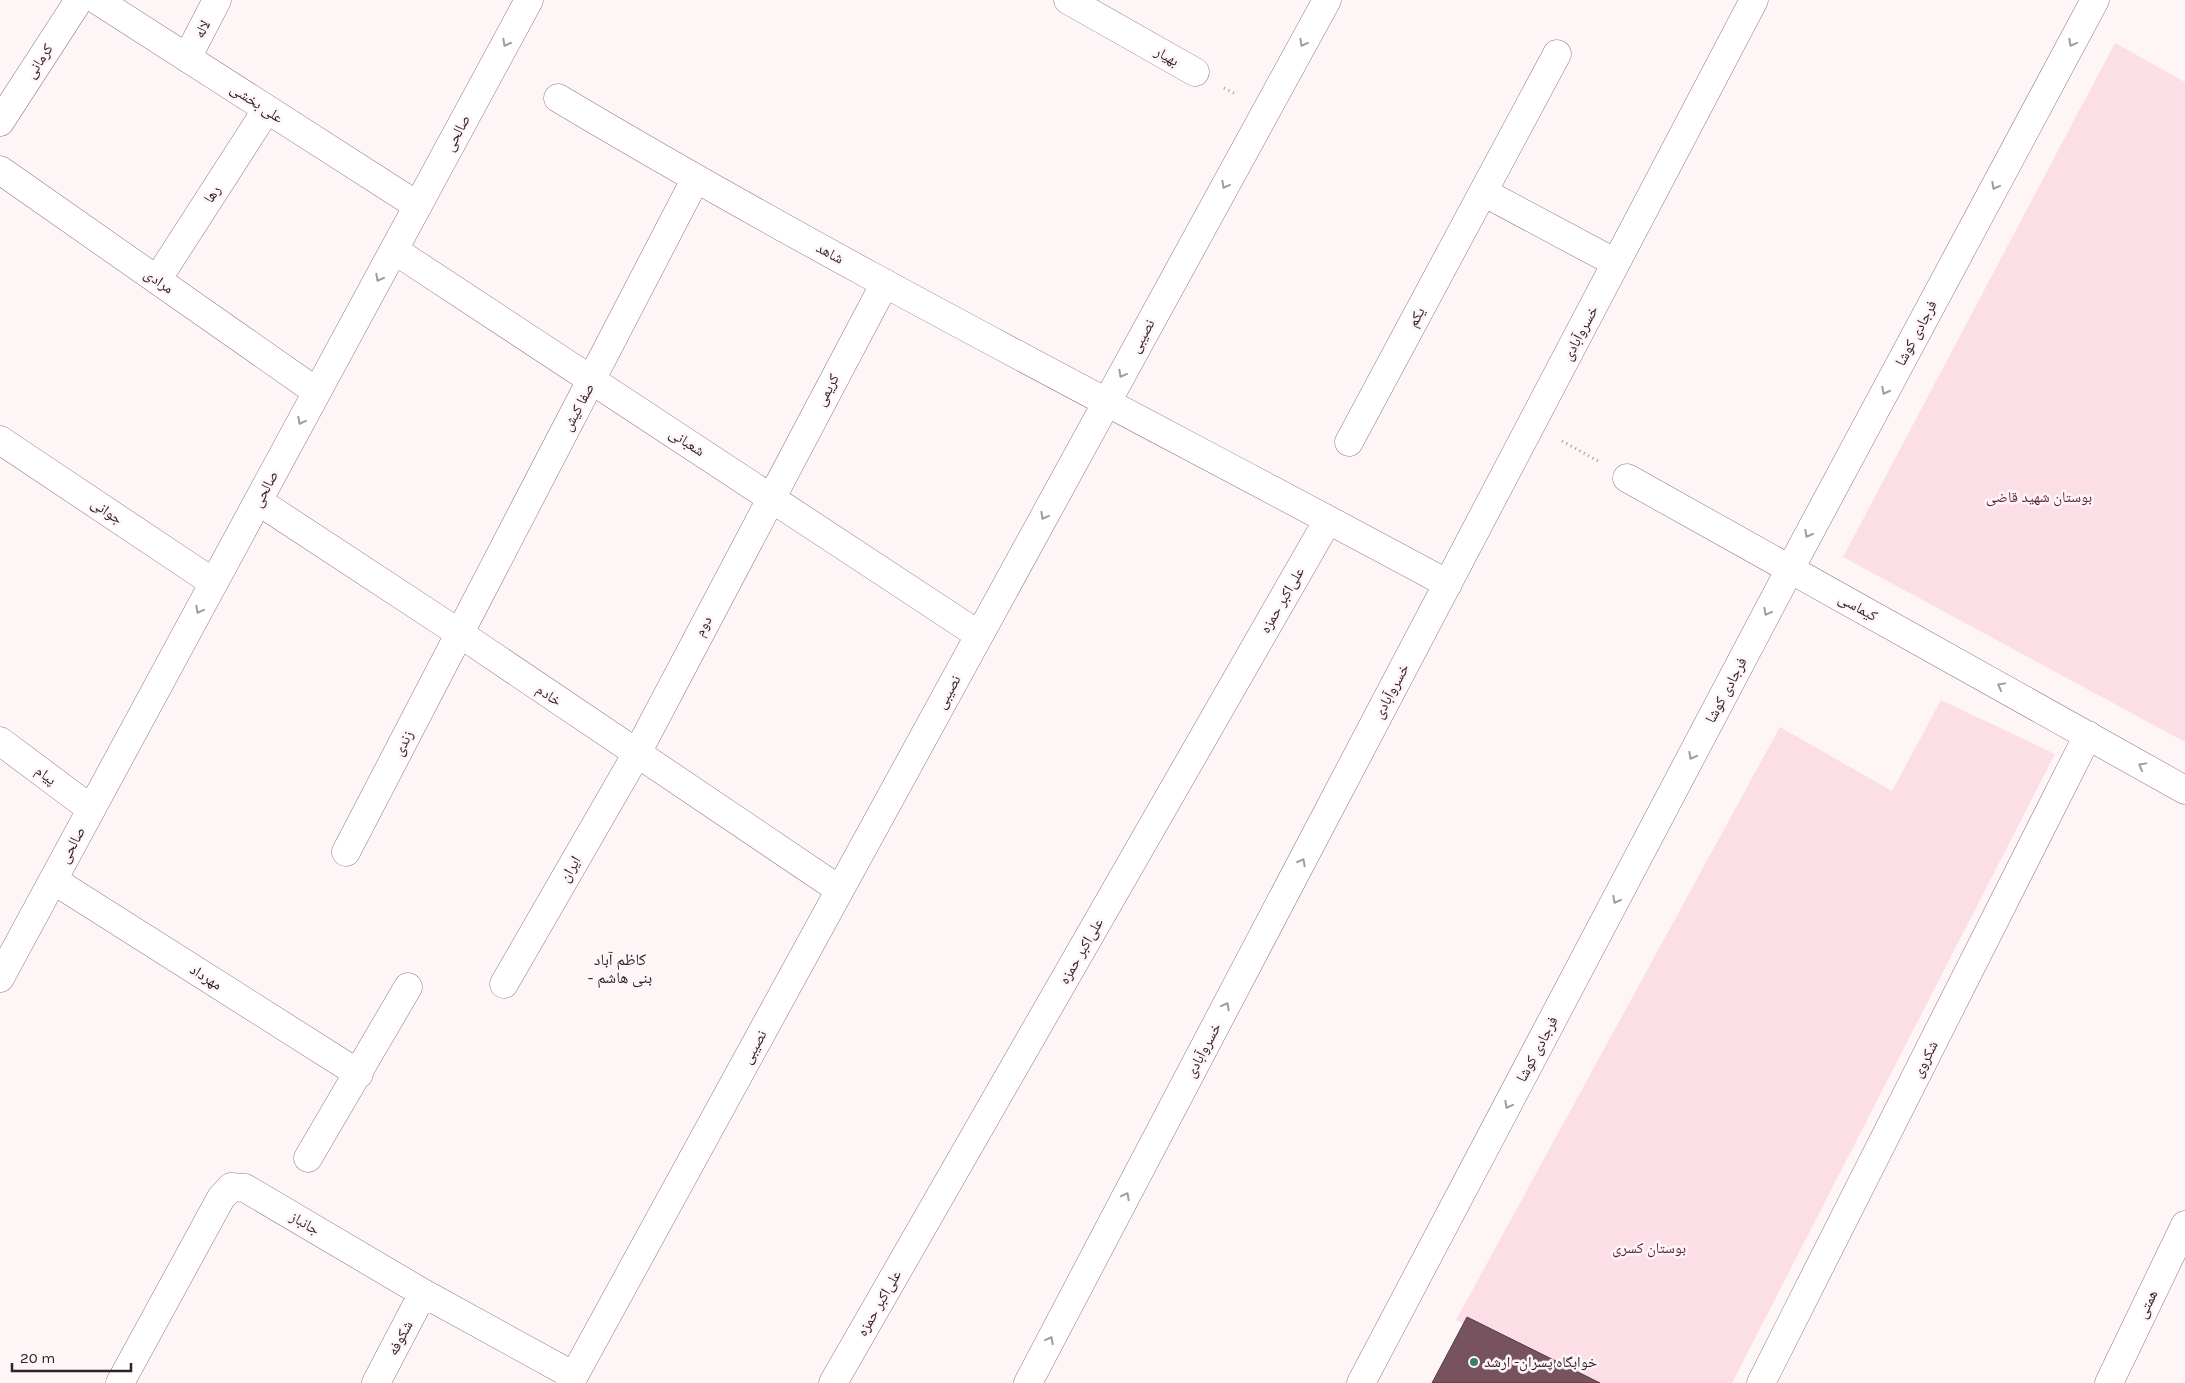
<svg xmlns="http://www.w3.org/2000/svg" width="2185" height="1383" viewBox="0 0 2185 1383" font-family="Karla,'Noto Naskh Arabic',sans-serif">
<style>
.green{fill:#fcdee6}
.building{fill:#76535e;stroke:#533a42}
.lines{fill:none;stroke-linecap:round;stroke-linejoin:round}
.minor-casing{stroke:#9b7580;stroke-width:29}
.path{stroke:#a3979b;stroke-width:3;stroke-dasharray:1 4;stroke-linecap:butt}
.minor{stroke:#fff;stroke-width:28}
.oneway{stroke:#a29c9e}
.poi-dot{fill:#397d70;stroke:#fef5f7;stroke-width:2}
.labels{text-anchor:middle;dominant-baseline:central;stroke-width:5;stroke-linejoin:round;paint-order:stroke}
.street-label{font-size:15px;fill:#312227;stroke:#fef5f7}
.park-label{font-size:15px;fill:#62203a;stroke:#fef5f7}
.poi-label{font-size:15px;fill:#312227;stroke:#fef5f7;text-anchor:start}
.neighbourhood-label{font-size:16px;fill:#312227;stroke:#fef5f7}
</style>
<rect width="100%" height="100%" fill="#fef5f7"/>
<!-- green -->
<path class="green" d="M2115 43 2185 82V742L1843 557Z
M1941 700 2055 754 1732 1383H1589L1456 1320 1780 727 1892 791Z"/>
<!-- building -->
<path class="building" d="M1467 1317 1600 1383H1432Z"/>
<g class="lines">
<defs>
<path id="minor" d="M97 0 418 206
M1068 0 1195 72
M187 58 217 0
M558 98C848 271 1150 423 1448 584
M0 122 79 0
M0 170 317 392
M1483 192 1616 263
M394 250 979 635
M157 280 267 109
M0 440 214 583
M1349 442 1557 54
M1627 478 2185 790
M258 501 459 633 840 890
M0 741 91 809
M346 852 695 180
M53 880 359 1074
M0 978 529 0
M504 984 636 755 885 283
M308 1158 408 987
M120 1383 221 1198 231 1187 245 1188 423 1293 574 1376
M376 1383 423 1293
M570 1383 1327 0
M833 1383 1328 520
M1028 1383 1754 0
M1361 1383 1790 569 2095 0
M1761 1383 2088 735
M2109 1383 2185 1225"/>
</defs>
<!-- minor casing -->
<use href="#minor" class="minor-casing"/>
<!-- path -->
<path class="path" d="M1224 88 1236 94
M1562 441 1598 461"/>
<!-- minor -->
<use href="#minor" class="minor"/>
</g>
<!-- one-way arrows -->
<defs><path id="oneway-chevron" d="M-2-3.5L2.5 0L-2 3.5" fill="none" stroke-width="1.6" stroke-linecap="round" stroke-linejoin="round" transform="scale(1.25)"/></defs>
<g class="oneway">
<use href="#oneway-chevron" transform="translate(506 43) rotate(118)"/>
<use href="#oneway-chevron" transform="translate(1303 43) rotate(119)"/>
<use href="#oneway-chevron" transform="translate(2072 43) rotate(118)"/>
<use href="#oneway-chevron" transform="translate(1225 185) rotate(119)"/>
<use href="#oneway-chevron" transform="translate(1995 186) rotate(118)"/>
<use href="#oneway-chevron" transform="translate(379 278) rotate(118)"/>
<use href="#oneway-chevron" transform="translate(1122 374) rotate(119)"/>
<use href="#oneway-chevron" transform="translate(1885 391) rotate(118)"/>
<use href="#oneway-chevron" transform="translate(301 421) rotate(118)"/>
<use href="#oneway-chevron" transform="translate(1044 516) rotate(119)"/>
<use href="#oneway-chevron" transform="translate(1808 534) rotate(118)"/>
<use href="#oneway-chevron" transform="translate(199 610) rotate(118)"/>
<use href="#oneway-chevron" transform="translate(1767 612) rotate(118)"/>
<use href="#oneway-chevron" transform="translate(2001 686) rotate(-151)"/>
<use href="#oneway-chevron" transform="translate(1692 756) rotate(118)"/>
<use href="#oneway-chevron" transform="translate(2142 766) rotate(-151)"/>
<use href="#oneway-chevron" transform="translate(1302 862) rotate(-62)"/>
<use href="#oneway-chevron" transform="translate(1616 900) rotate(118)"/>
<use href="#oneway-chevron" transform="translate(1226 1006) rotate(-62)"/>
<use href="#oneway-chevron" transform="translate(1508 1105) rotate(118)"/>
<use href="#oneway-chevron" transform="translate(1126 1196) rotate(-62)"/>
<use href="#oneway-chevron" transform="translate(1050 1340) rotate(-62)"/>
</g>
<!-- markers -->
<circle class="poi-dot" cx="1474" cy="1362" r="5"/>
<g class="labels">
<!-- street labels -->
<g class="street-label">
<text transform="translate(202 29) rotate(-62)">لاله</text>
<text transform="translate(1167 56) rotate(30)">بهیار</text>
<text transform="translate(39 61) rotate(-57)">کرمانی</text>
<text transform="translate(257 103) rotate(33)">علی بخشی</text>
<text transform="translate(457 133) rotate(-62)">صالحی</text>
<text transform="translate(212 194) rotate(-57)">رها</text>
<text transform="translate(830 253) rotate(28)">شاهد</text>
<text transform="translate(159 281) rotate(35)">مرادی</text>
<text transform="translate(1416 317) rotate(-62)">یکم</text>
<text transform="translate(1580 333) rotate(-62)">خسروآبادی</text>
<text transform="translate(1916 333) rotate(-62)">فرجادی کوشا</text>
<text transform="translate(1142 336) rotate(-61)">نصیبی</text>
<text transform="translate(827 390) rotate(-62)">کریمی</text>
<text transform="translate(578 407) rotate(-62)">صفا کیش</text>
<text transform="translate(687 442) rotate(33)">شعبانی</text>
<text transform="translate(265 489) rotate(-62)">صالحی</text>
<text transform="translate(107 511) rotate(34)">جوانی</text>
<text transform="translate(1282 600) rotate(-60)">علی‌اکبر حمزه</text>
<text transform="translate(1858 607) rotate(29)">کیماسی</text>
<text transform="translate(703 626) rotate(-62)">دوم</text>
<text transform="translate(1726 690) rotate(-62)">فرجادی کوشا</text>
<text transform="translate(1391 691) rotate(-62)">خسروآبادی</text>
<text transform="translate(948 692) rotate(-61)">نصیبی</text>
<text transform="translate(549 695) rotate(34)">خادم</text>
<text transform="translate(403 743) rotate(-63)">زندی</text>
<text transform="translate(46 775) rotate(37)">پیام</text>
<text transform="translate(72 845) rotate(-62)">صالحی</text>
<text transform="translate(570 869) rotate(-60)">ایران</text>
<text transform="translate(1081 951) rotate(-60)">علی‌اکبر حمزه</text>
<text transform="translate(206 977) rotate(32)">مهرداد</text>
<text transform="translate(754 1047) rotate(-61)">نصیبی</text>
<text transform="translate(1537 1049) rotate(-62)">فرجادی کوشا</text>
<text transform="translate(1203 1050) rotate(-62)">خسروآبادی</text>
<text transform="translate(1925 1059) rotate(-63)">شکروی</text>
<text transform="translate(305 1223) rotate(30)">جانباز</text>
<text transform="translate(879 1303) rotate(-60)">علی‌اکبر حمزه</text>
<text transform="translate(2147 1304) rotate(-64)">همتی</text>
<text transform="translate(400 1338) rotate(-62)">شکوفه</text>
</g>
<!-- park labels -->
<g class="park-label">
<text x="2039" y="497">بوستان شهید قاضی</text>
<text x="1649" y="1248">بوستان کسری</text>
</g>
<!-- poi labels -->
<g class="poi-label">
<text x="1484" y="1362">خوابگاه پسران- ارشد</text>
</g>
<!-- neighbourhood labels -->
<g class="neighbourhood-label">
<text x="620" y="959">کاظم آباد<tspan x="620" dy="18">- بنی هاشم</tspan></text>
</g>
</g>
<!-- scale -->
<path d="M12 1363v8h119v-8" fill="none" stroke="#312227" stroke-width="2.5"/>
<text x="20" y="1363" font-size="15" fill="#312227" stroke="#fef5f7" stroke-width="4" paint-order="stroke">20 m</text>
</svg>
